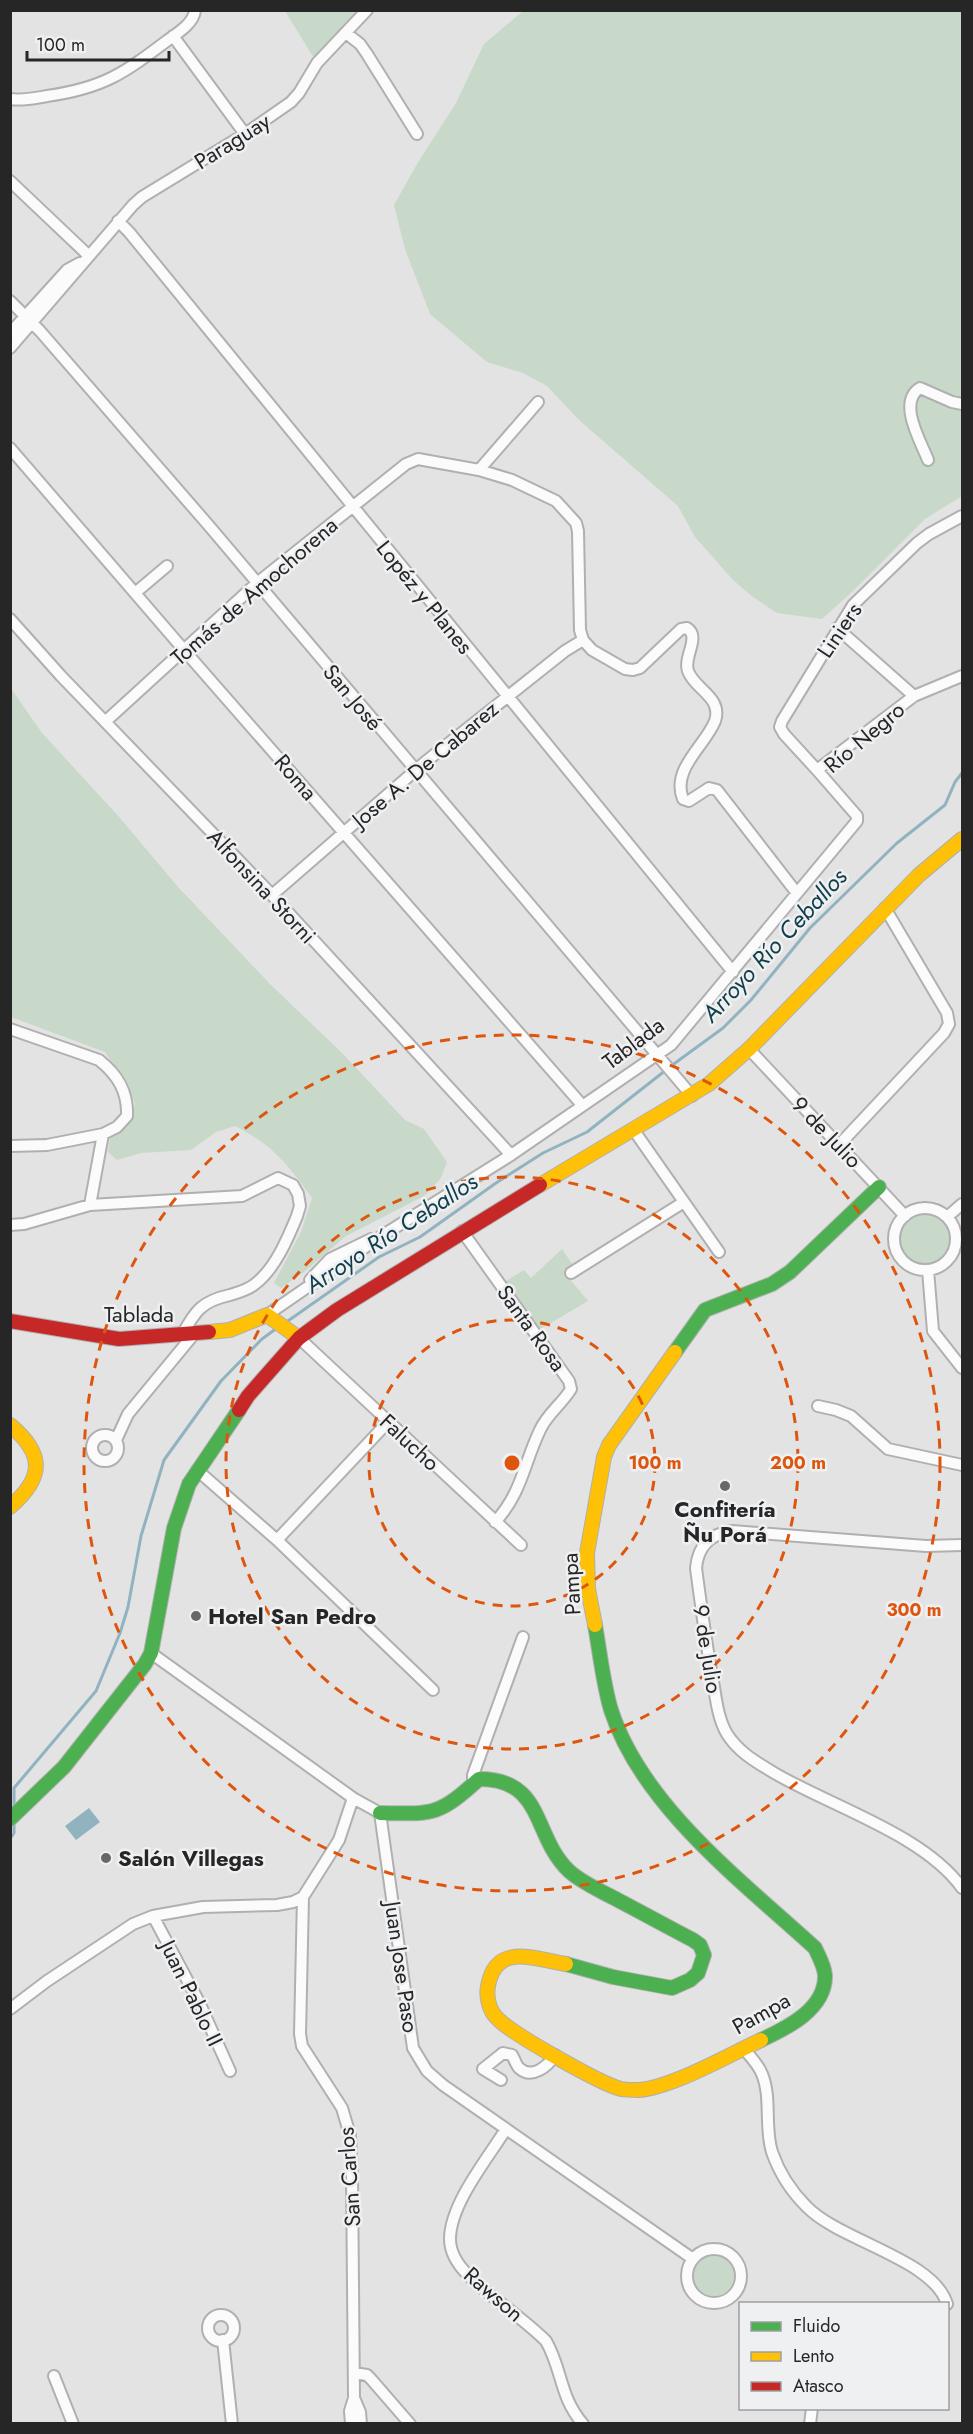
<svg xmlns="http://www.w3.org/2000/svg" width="973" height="2434" viewBox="0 0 973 2434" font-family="Jost,sans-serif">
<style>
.green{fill:#c8d8c9}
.water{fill:#90b3bf}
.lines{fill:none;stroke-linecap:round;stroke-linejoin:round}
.stream{stroke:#90b3bf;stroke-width:3}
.street-casing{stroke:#b0b0b1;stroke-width:14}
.fast-casing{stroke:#b0b0b1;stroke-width:16}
.slow-casing{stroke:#b0b0b1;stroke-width:16}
.jam-casing{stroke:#b0b0b1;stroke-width:16}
.street{stroke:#fbfbfb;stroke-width:10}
.fast{stroke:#4caf50;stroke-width:14}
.slow{stroke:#ffc107;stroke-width:14}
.jam{stroke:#c62828;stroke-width:14}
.ring{fill:none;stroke:#de560d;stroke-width:3;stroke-dasharray:10 8}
.poi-dot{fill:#686869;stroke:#eff0f2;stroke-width:2}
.labels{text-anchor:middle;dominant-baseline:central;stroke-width:5;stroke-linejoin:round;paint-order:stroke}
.street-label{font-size:22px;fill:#262627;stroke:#eff0f2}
.poi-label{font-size:22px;font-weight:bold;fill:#262627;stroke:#eff0f2;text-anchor:start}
.water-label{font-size:24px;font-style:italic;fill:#103e4b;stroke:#eff0f2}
.centre{fill:#de560d;stroke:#eff0f2;stroke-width:3}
.ring-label{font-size:18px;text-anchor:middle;font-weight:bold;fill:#de560d;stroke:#eff0f2;stroke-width:5;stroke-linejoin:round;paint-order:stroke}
</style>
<rect width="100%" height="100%" fill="#e3e3e4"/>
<!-- green -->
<path class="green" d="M285 11H368L317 63Z
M523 11H962V496L925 519 854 590 822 619 777 613 753 597 733 580 695 537 678 506 579 420 547 386 523 373 487 362 430 314 405 249 394 205 417 164 456 103 484 44Z
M10 687 42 733 120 818 178 887 270 984 342 1053 405 1120 424 1129 447 1162 441 1178 424 1196 346 1236 304 1272 281 1288 274 1283 301 1232 312 1198C287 1164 274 1146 235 1126L216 1132 191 1150 141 1153 117 1160 108 1152 110 1138 130 1121 135 1104 123 1078 105 1052 11 1017Z
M894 1239a31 31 0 1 1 62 0a31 31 0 1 1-62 0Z
M562 1249 573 1265 564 1272 588 1301 537 1331 501 1284 524 1270 531 1278Z
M692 2275a21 21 0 1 1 42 0a21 21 0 1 1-42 0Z"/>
<!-- water -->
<path class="water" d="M89 1808 100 1822 76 1840 65 1826Z"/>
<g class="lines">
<!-- stream -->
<path class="stream" d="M671 1066 723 1028 751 1000 810 928 897 843 945 805 955 782 962 773
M285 1323 379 1257 420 1237 496 1183 543 1153 587 1132 666 1070
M14 1808V1788L96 1691 120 1633 128 1607 141 1536 164 1460 221 1381 262 1339 277 1328
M10 1839 14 1833V1821"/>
<defs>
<path id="street" d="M346 33 360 44 367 54 417 134
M173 36 245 134
M10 99C23 101 35 98 47 96 104 88 124 73 168 40 178 33 194 23 195 10
M10 181 88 255
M118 221 129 232 733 972
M10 301 40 331 210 527 692 1096
M10 333 67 270 80 263
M10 348 133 205 142 197 245 134 291 102 299 93 317 63 367 10
M10 448 184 650 582 1105
M928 460C921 442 897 402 920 388L952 402 962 404
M479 470 538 402
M135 593 167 566
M10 619 61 676 272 895 511 1155
M837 628 914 696
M106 721 257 583 406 464 418 459 479 470 512 480 556 501 576 523 578 531 580 630 583 640 592 650 625 669 633 670 640 668 681 629 687 628C701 637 683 657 688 671 694 689 723 697 715 721 705 746 671 769 683 799L689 801 709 788 717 790 796 892
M817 770 784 734 780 727 782 721 853 605 917 543 929 534 962 516
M272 895 424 763 565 651 583 640
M10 1029 99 1060C118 1075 128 1092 127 1116L117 1127 103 1134 90 1205
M749 1049 905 1216
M633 1129 719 1252
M839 1145 944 1033 949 1024 947 1013 885 908
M10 1146 47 1145 103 1134
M894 1239a31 31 0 1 1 62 0a31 31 0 1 1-62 0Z
M947 1217 962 1204
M10 1225 24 1224 90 1205 242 1196 278 1178 293 1185 298 1194 300 1206 297 1216C288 1238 275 1269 255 1284 248 1290 239 1292 230 1295 202 1301 195 1311 182 1335
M462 1231 569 1381 571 1389C562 1404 547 1414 540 1430 524 1463 522 1493 495 1522
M928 1270 933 1331 962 1368
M571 1273 684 1202
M310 1280 330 1259 371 1239
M267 1315 380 1237 511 1155 671 1045 857 821V816L817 770 914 696 962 676
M299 1338 521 1545
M818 1406 836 1410 851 1416 888 1449 962 1465
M92 1448a13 13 0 1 1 26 0a13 13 0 1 1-26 0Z
M116 1440 128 1414 194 1334
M197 1470 277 1540 433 1690
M277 1540 388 1422
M962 1545 926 1546 732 1531C710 1534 698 1546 696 1568 701 1606 706 1644 713 1681 716 1699 718 1719 727 1734 739 1753 758 1763 776 1774 833 1807 924 1835 962 1888
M151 1653 353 1798 380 1813 413 2048 427 2071 443 2085 693 2259
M473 1784V1775L523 1637
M303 1897 300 2034 302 2046 342 2108 350 2135 352 2174 354 2398 350 2411 351 2424
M153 1916 199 2002 230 2071
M10 2009 47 1981 133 1924 153 1916 203 1907 277 1905 293 1902 303 1897 339 1840 353 1798
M743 2048C750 2056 758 2064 762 2074 772 2098 764 2127 772 2152 779 2172 791 2191 806 2206 839 2241 934 2259 947 2304
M501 2080 483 2069 503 2053 512 2055C514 2058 516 2065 519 2068 532 2080 548 2066 555 2055
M506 2129C488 2158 450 2204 450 2239 450 2253 459 2266 468 2275 492 2299 522 2317 546 2341 563 2371 559 2396 583 2424
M687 2276a27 27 0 1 1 54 0a27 27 0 1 1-54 0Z
M208 2328a13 13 0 1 1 26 0a13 13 0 1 1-26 0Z
M223 2340 232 2424
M354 2373 367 2375 371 2379 410 2424
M54 2376 73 2424
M354 2398 360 2412 361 2424
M810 2424 812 2408"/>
<path id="fast" d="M675 1352 705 1310 772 1284 790 1272 879 1187
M595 1625C600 1653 603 1683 611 1710 642 1806 743 1882 815 1948 819 1957 824 1965 825 1975 826 2009 787 2028 761 2040
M380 1813C434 1814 438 1816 479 1779 545 1779 532 1836 569 1871 581 1882 597 1889 612 1897 639 1911 666 1926 693 1940L700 1945 704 1955 698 1973 690 1980 672 1988 613 1977 566 1964
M10 1819 64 1767 145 1664 151 1653 174 1528 189 1484 239 1410"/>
<path id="slow" d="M540 1185 709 1084 749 1049 919 875 962 839
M209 1332 230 1330 267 1315 299 1338
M10 1425C45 1454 44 1478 10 1507
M595 1625 588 1589 587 1553 604 1457 609 1445 675 1352
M566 1964C534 1959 496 1942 488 1986 486 1997 489 2011 498 2019 512 2034 601 2084 621 2089 626 2090 634 2090 639 2090 673 2087 729 2055 761 2040"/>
<path id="jam" d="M10 1321 119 1339 209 1332
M239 1410 248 1396 299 1338 337 1310 540 1185"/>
</defs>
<!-- street casing -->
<use href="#street" class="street-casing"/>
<!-- fast casing -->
<use href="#fast" class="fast-casing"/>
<!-- slow casing -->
<use href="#slow" class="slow-casing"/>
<!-- jam casing -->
<use href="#jam" class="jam-casing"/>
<!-- street -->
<use href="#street" class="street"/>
<!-- fast -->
<use href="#fast" class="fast"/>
<!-- slow -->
<use href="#slow" class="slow"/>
<!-- jam -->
<use href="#jam" class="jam"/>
</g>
<!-- distance rings -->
<g class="ring">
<circle cx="512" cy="1463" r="143"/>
<circle cx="512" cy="1463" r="286"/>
<circle cx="512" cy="1463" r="428"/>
</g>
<!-- markers -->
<g class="poi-dot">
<circle cx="725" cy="1486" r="6"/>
<circle cx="196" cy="1616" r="6"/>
<circle cx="106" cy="1858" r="6"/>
</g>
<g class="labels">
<!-- street labels -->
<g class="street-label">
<text transform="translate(232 141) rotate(-32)">Paraguay</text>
<text transform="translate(254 591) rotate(-41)">Tomás de Amochorena</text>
<text transform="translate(425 597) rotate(51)">Lopéz y Planes</text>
<text transform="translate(839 630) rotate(-56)">Liniers</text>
<text transform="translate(353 697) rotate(50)">San José</text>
<text transform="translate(864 737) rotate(-40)">Río Negro</text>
<text transform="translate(425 764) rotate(-40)">Jose A. De Cabarez</text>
<text transform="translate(296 777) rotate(49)">Roma</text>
<text transform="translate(262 886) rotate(47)">Alfonsina Storni</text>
<text transform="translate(633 1043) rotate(-37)">Tablada</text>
<text transform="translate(827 1132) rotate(46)">9 de Julio</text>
<text x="139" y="1314">Tablada</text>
<text transform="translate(532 1328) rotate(54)">Santa Rosa</text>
<text transform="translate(410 1442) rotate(43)">Falucho</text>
<text transform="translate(571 1584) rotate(-93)">Pampa</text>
<text transform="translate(708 1649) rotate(81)">9 de Julio</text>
<text transform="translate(402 1967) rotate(82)">Juan Jose Paso</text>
<text transform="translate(192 1993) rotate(64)">Juan Pablo II</text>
<text transform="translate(761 2013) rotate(-29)">Pampa</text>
<text transform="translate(349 2177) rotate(-94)">San Carlos</text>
<text transform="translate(494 2294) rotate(41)">Rawson</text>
</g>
<!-- poi labels -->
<g class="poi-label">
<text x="725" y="1509" text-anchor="middle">Confitería<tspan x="725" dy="25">Ñu Porá</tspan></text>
<text x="208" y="1616">Hotel San Pedro</text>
<text x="118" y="1858">Salón Villegas</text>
</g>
<!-- water labels -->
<g class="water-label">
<text transform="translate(774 945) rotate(-47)">Arroyo Río Ceballos</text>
<text transform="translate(391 1233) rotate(-33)">Arroyo Río Ceballos</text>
</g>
</g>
<circle cx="512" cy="1463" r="9" class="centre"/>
<g class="ring-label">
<text x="655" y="1469">100 m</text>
<text x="798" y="1469">200 m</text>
<text x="914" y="1616">300 m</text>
</g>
<!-- border -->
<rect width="973" height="2434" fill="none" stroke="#262627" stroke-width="24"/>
<!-- legend -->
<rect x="739" y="2302" width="210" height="108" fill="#eff0f2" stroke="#9f9fa1" stroke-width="1.5"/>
<rect x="751" y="2322" width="30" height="9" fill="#4caf50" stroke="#9f9fa1" stroke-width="1.5"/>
<text x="793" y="2332" font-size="18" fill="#262627">Fluido</text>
<rect x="751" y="2352" width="30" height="9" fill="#ffc107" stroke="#9f9fa1" stroke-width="1.5"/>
<text x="793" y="2362" font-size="18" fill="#262627">Lento</text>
<rect x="751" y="2382" width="30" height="9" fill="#c62828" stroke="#9f9fa1" stroke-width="1.5"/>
<text x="793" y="2392" font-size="18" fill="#262627">Atasco</text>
<!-- scale -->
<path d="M27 51v9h142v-9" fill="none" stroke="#262627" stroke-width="3"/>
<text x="36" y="51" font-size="18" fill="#262627" stroke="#eff0f2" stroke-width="4.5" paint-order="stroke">100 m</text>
</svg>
